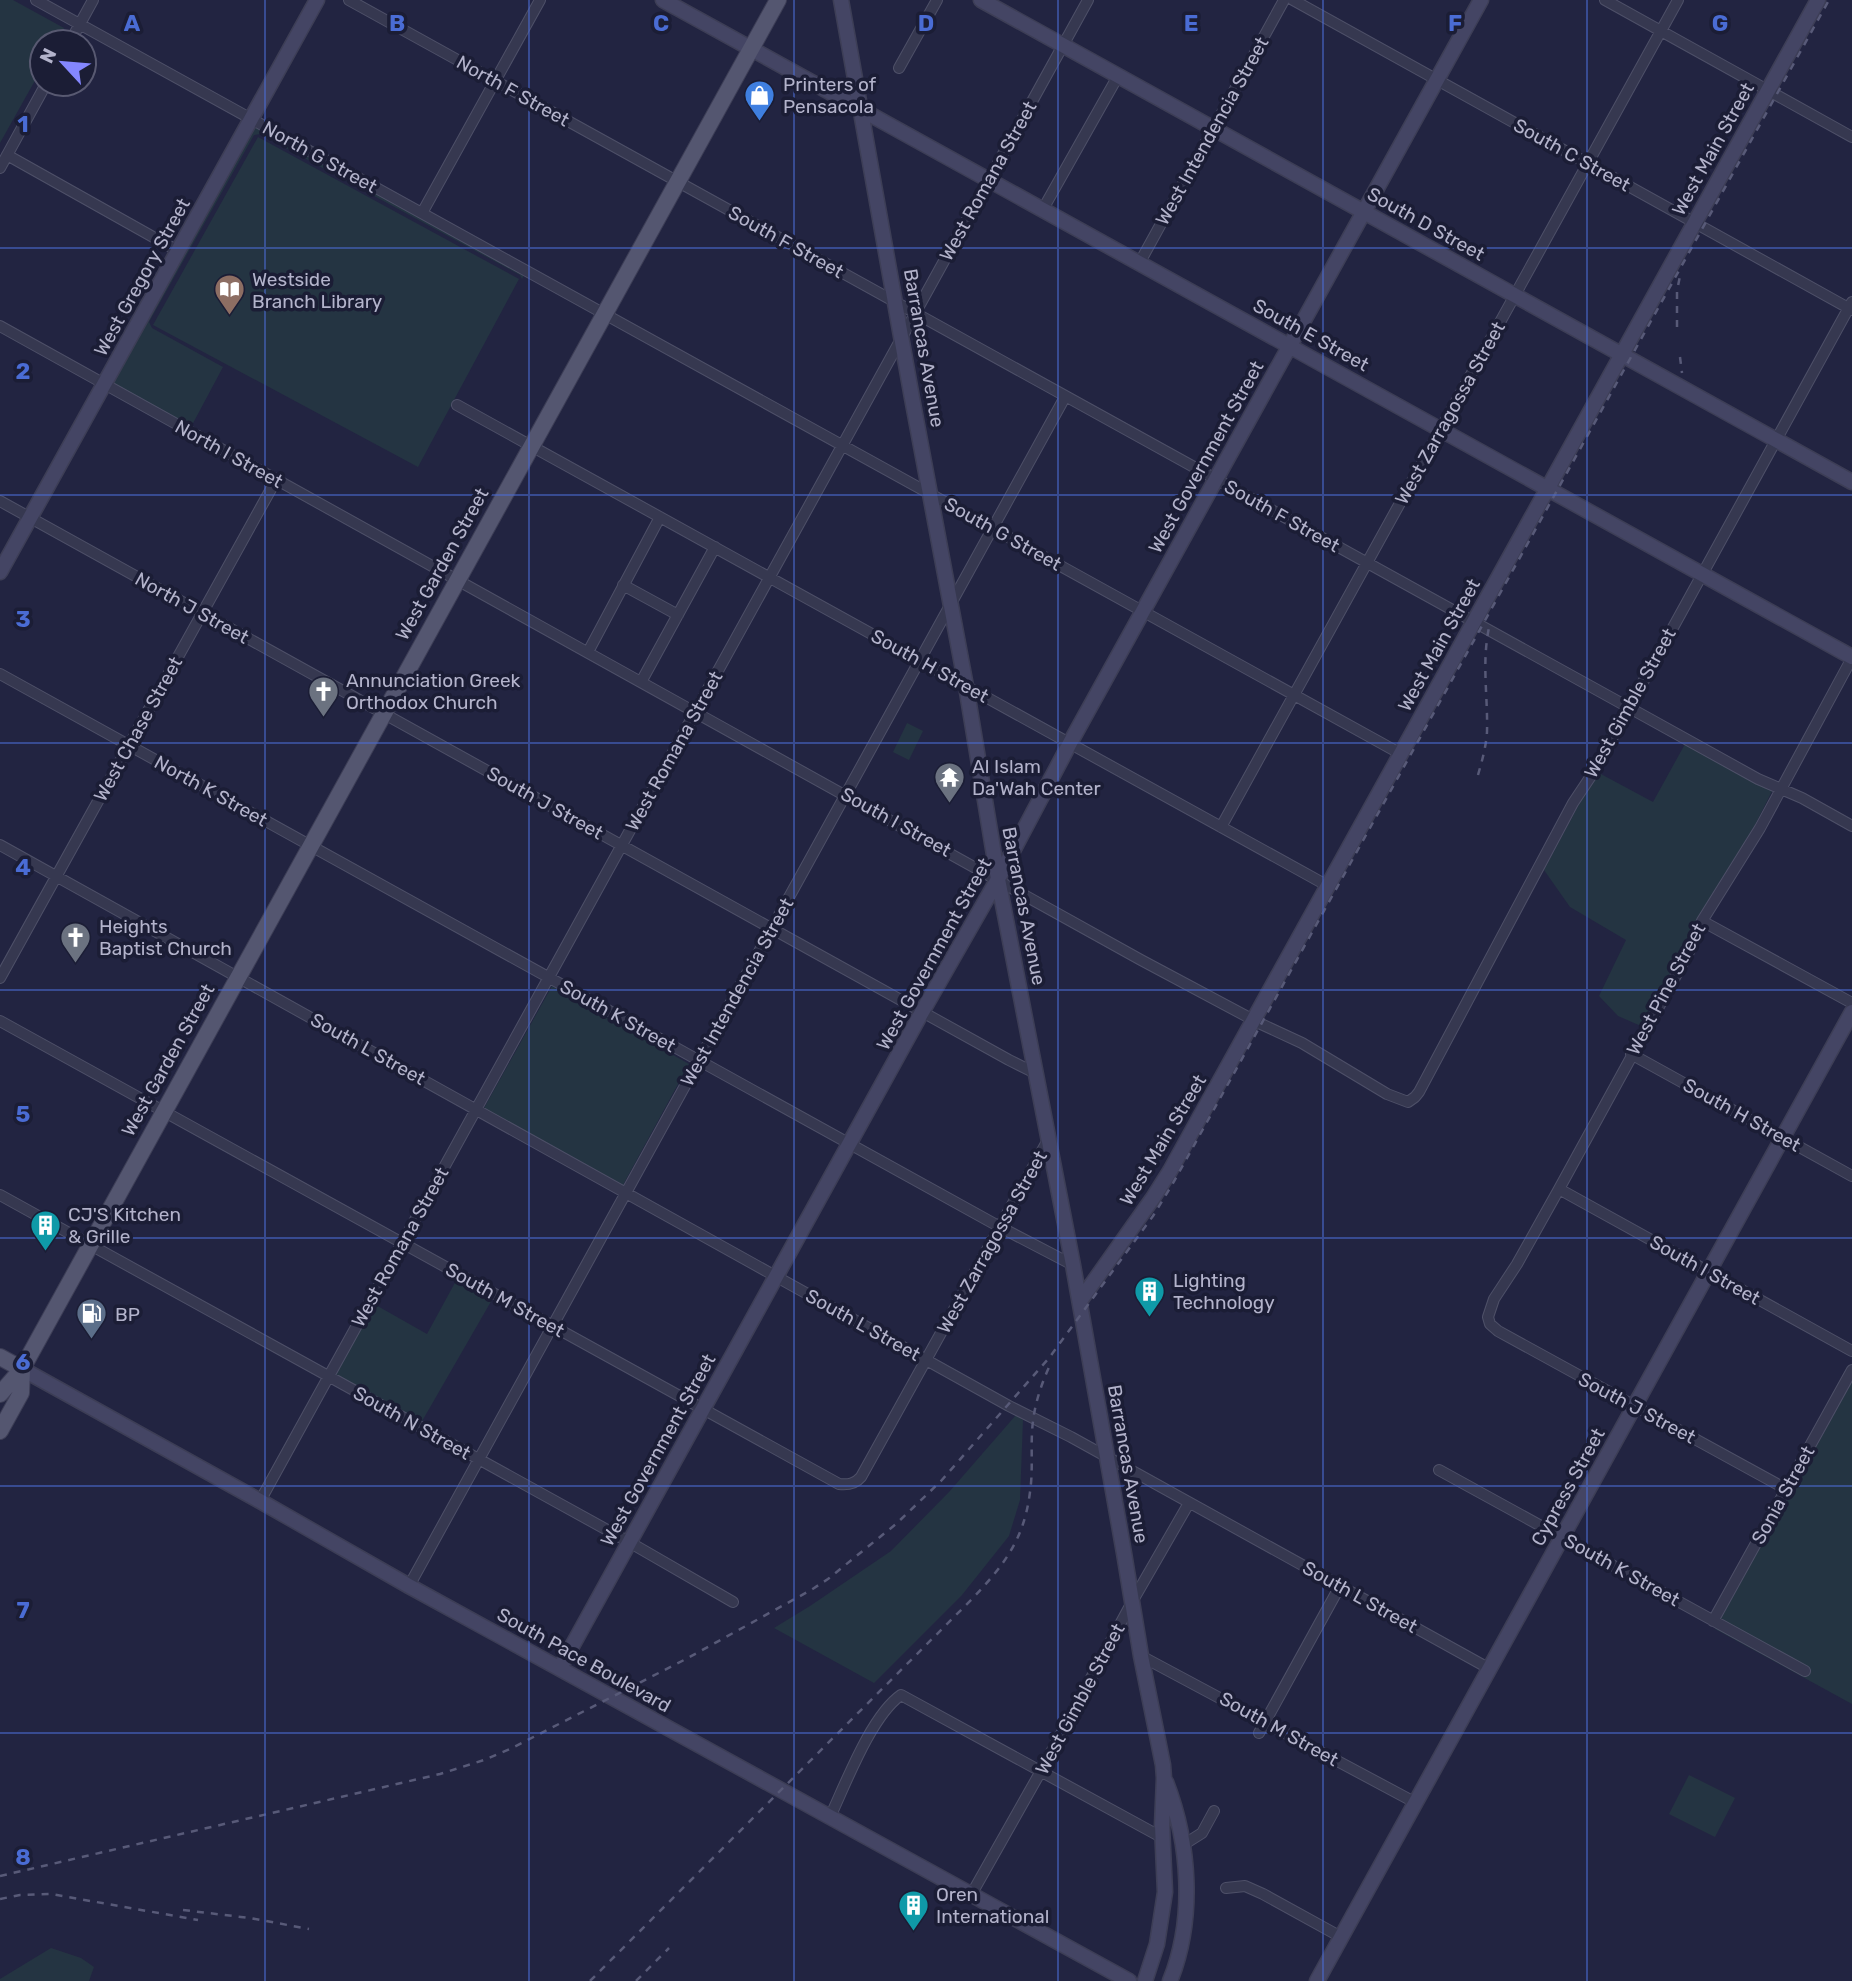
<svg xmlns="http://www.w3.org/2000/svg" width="1852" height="1981" viewBox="0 0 1852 1981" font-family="Rubik,sans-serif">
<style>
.green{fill:#243442}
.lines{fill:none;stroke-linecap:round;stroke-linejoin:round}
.street-casing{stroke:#4e5068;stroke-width:12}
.secondary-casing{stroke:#3d3e56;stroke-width:17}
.primary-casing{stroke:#3d3e56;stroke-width:18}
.street{stroke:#363850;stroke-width:10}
.secondary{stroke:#444564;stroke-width:14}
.primary{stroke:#545670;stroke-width:16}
.rail{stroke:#585a78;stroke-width:2.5;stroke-dasharray:7 7;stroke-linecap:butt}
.grid{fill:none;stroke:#4a6cd4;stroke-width:2;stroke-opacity:0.55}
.labels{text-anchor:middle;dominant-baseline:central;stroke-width:7;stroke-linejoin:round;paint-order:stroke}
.poi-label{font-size:19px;fill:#b3b3cb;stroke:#1b1d35;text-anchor:start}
.street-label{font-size:19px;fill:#b3b3cb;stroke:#1b1d35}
.grid-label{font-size:23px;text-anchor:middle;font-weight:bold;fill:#4a6cd4;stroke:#1b1d35;stroke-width:7;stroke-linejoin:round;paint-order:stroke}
</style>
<rect width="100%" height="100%" fill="#222441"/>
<!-- green -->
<path class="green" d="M0 0H13L64 28 56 42H42V68L0 143Z
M253 126 524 275 522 279 520 275 260 134 254 135 149 322 152 328 223 367 191 427 111 383Z
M258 137 519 279 418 467 153 325Z
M907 723 923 731 909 760 893 752Z
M1685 744 1772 791 1755 825 1695 922 1686 945 1641 1026 1618 1016 1599 996 1626 940 1570 907 1544 870 1578 806 1599 773 1653 802Z
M552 986 689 1064 623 1185 484 1108Z
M457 1279 493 1298 421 1423 335 1375 374 1304 427 1334Z
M1852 1382V1704L1715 1629Z
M1016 1415 1023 1420 1020 1500 1009 1536 962 1595 874 1683 774 1628 810 1606 891 1551 949 1492Z
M1689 1775 1735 1798 1715 1837 1669 1814Z
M51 1948 81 1958 94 1967 89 1981H0V1979Z"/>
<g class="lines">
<defs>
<path id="street" d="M36 0 1401 754
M349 0 1628 707 1758 779 1802 798 1852 826
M1293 0 1852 310
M1605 0 1852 137
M70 42 93 0
M899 68 937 0
M7 155 178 251
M0 168 46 84
M1043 209 1118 76
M422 213 540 0
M1140 262 1284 0
M0 326 1141 960 1261 1024 1302 1043 1387 1094 1408 1102 1415 1097 1419 1092 1573 803 1593 773 1852 302
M457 405 1328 886
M0 501 1009 1060 1037 1074
M623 585 678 615
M588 652 660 517
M0 674 1000 1227 1073 1265
M641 682 715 547
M1221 827 1678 0
M0 845 1009 1406 1071 1437 1490 1669
M1702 921 1852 1003
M0 978 276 480
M0 1021 839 1484C848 1485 855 1484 861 1477L1048 1140
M1631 1054 1852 1176
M1559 1189 1852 1351
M0 1195 629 1542 733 1602
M1439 1470 1805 1671
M1786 1489 1498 1331 1490 1324 1488 1317 1494 1299 1517 1264 1559 1189 1691 948 1702 921 1760 828 1852 658
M260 1501 1088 0
M409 1586 1065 397
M1713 1621 1852 1370
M1141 1656 1416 1803
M1259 1733 1340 1586
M830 1817C846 1783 871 1716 901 1695L1163 1838
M1183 1845 1202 1833 1214 1811
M1226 1888 1245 1886 1263 1894 1341 1937
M971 1895 1041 1771 1132 1602 1189 1503"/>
<path id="secondary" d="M663 0 1852 657
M841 0 912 398 966 686 998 879 1073 1265 1124 1553 1141 1656 1163 1765 1164 1778 1162 1826 1165 1892 1157 1944 1145 1981
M981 0 1852 482
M0 572 317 0
M1080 1301 1153 1198 1170 1171 1818 0
M22 1369 260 1501 409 1586 1129 1981
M560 1668 922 1012 998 879 1070 743 1481 0
M1166 1782C1190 1844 1195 1919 1170 1981
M1317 1981 1852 1012"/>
<path id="primary" d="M0 1357 22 1369
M0 1394 22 1369 778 0
M0 1431 21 1393 22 1369"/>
</defs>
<!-- street casing -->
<use href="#street" class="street-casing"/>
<!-- secondary casing -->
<use href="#secondary" class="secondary-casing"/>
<!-- primary casing -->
<use href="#primary" class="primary-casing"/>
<!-- street -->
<use href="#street" class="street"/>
<!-- secondary -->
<use href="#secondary" class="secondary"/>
<!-- primary -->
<use href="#primary" class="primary"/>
<!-- rail -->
<path class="rail" d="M1677 327V291L1680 276
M1680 357 1682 373
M1478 775C1482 761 1486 747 1487 732 1488 694 1481 661 1490 623
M0 1876 440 1774 484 1760 510 1749 686 1659 811 1590 828 1579 896 1524 941 1481 1049 1358 1153 1216 1172 1185 1829 0
M0 1899 20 1895 51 1894 198 1920
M183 1910 250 1918 309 1929
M590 1981 972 1599C1004 1565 1024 1540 1030 1492 1033 1472 1031 1452 1032 1433 1033 1409 1040 1387 1050 1365
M636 1981 669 1948"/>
</g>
<!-- grid -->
<path class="grid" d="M265 0V1981M529 0V1981M794 0V1981M1058 0V1981M1323 0V1981M1587 0V1981M0 248H1852M0 495H1852M0 743H1852M0 990H1852M0 1238H1852M0 1486H1852M0 1733H1852"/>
<!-- icons -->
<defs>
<symbol id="shop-pin" viewBox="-11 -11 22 30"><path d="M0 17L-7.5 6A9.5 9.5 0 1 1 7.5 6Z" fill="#3f7fe0" stroke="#1b1d35"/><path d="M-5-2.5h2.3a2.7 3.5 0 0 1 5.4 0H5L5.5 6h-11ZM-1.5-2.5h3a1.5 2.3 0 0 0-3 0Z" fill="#fff"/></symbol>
<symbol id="library-pin" viewBox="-11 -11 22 30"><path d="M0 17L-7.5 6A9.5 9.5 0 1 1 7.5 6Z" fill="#8d6e63" stroke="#1b1d35"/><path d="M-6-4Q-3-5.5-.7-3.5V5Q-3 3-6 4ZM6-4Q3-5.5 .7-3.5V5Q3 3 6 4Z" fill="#fff"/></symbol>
<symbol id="church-pin" viewBox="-11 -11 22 30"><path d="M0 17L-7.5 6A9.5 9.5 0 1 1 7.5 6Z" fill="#6b7280" stroke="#1b1d35"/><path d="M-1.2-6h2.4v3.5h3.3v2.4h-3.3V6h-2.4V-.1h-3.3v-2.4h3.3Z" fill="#fff"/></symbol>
<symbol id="temple-pin" viewBox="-11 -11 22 30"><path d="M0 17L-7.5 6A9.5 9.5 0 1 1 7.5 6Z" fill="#6b7280" stroke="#1b1d35"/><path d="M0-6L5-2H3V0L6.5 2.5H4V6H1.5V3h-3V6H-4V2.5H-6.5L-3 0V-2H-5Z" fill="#fff"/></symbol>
<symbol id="building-pin" viewBox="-11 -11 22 30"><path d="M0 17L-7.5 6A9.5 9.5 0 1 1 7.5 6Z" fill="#0f9aa8" stroke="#1b1d35"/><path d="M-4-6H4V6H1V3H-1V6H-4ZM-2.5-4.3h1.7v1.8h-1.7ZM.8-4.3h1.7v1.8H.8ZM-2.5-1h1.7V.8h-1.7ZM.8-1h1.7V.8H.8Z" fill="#fff"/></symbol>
<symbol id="fuel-pin" viewBox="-11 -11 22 30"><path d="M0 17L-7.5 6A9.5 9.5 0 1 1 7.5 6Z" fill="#5c6f8a" stroke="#1b1d35"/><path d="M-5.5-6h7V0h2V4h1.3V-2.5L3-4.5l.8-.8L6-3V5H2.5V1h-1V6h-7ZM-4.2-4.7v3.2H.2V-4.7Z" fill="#fff"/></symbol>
</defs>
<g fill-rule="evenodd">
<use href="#shop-pin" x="742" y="78" width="35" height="47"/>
<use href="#library-pin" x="212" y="272" width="35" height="47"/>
<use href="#church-pin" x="306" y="674" width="35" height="47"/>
<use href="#temple-pin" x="932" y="760" width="35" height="47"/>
<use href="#church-pin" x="58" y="920" width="35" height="47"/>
<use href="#building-pin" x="28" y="1208" width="35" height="47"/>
<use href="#building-pin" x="1132" y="1274" width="35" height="47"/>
<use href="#fuel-pin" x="74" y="1296" width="35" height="47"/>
<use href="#building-pin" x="896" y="1888" width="35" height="47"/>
</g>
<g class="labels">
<!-- poi labels -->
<g class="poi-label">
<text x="783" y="84">Printers of<tspan x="783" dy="22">Pensacola</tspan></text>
<text x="252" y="279">Westside<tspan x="252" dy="22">Branch Library</tspan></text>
<text x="346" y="680">Annunciation Greek<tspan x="346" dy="22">Orthodox Church</tspan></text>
<text x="972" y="766">Al Islam<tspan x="972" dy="22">Da'Wah Center</tspan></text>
<text x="99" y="926">Heights<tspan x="99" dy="22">Baptist Church</tspan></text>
<text x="68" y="1214">CJ'S Kitchen<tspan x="68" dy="22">&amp; Grille</tspan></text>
<text x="1173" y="1280">Lighting<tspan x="1173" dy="22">Technology</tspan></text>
<text x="115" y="1314">BP</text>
<text x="936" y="1894">Oren<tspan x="936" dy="22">International</tspan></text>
</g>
<!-- street labels -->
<g class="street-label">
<text transform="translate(513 91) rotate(29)">North F Street</text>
<text transform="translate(1212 131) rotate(-61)">West Intendencia Street</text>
<text transform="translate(1713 149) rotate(-61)">West Main Street</text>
<text transform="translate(1572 155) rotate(29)">South C Street</text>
<text transform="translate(320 157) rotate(29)">North G Street</text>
<text transform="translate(988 181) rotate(-61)">West Romana Street</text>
<text transform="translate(1426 224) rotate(29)">South D Street</text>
<text transform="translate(786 242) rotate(29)">South F Street</text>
<text transform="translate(142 277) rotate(-61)">West Gregory Street</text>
<text transform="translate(1311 335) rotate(29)">South E Street</text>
<text transform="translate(924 348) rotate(80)">Barrancas Avenue</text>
<text transform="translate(1450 413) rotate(-61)">West Zarragossa Street</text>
<text transform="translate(229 454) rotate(29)">North I Street</text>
<text transform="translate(1206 457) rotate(-61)">West Government Street</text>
<text transform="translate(1282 516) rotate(29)">South F Street</text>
<text transform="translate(1003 534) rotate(29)">South G Street</text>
<text transform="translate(442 564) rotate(-61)">West Garden Street</text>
<text transform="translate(192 608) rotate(29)">North J Street</text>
<text transform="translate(1439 645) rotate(-61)">West Main Street</text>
<text transform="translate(930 666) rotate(29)">South H Street</text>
<text transform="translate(1630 703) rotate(-61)">West Gimble Street</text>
<text transform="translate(138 729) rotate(-61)">West Chase Street</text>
<text transform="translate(674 751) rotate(-61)">West Romana Street</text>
<text transform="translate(211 791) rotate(29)">North K Street</text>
<text transform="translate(545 803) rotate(29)">South J Street</text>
<text transform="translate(896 822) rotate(29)">South I Street</text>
<text transform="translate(1024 906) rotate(79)">Barrancas Avenue</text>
<text transform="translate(934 954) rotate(-61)">West Government Street</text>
<text transform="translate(1666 989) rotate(-62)">West Pine Street</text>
<text transform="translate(737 992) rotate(-61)">West Intendencia Street</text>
<text transform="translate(618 1016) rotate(29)">South K Street</text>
<text transform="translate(368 1049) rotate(29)">South L Street</text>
<text transform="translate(168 1060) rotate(-61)">West Garden Street</text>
<text transform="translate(1742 1115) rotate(29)">South H Street</text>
<text transform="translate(1163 1140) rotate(-59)">West Main Street</text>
<text transform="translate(992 1242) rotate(-61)">West Zarragossa Street</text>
<text transform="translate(400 1247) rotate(-61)">West Romana Street</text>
<text transform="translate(1705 1270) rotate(29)">South I Street</text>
<text transform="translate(505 1300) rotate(29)">South M Street</text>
<text transform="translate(863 1325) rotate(29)">South L Street</text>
<text transform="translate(1637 1408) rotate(28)">South J Street</text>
<text transform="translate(412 1423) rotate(29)">South N Street</text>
<text transform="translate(658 1450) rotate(-61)">West Government Street</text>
<text transform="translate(1128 1464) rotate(80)">Barrancas Avenue</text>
<text transform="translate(1568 1487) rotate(-61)">Cypress Street</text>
<text transform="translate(1783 1495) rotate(-61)">Sonia Street</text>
<text transform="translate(1622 1570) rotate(29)">South K Street</text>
<text transform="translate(1360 1597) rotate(29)">South L Street</text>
<text transform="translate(584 1660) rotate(29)">South Pace Boulevard</text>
<text transform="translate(1080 1699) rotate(-62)">West Gimble Street</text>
<text transform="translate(1279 1729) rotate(29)">South M Street</text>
</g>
</g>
<g class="grid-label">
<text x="132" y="31">A</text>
<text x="397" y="31">B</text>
<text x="661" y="31">C</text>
<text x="926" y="31">D</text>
<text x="1191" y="31">E</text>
<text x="1455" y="31">F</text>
<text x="1720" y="31">G</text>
<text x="23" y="132">1</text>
<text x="23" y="379">2</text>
<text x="23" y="627">3</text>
<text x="23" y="875">4</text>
<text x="23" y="1122">5</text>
<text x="23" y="1370">6</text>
<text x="23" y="1618">7</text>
<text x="23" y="1865">8</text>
</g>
<!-- north arrow -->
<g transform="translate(63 63) rotate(296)"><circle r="33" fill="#1b1d35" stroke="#585971" stroke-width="2"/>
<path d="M0-5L12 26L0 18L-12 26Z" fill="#8487ff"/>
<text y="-10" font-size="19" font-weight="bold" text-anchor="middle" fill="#b3b3cb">N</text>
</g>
</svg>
